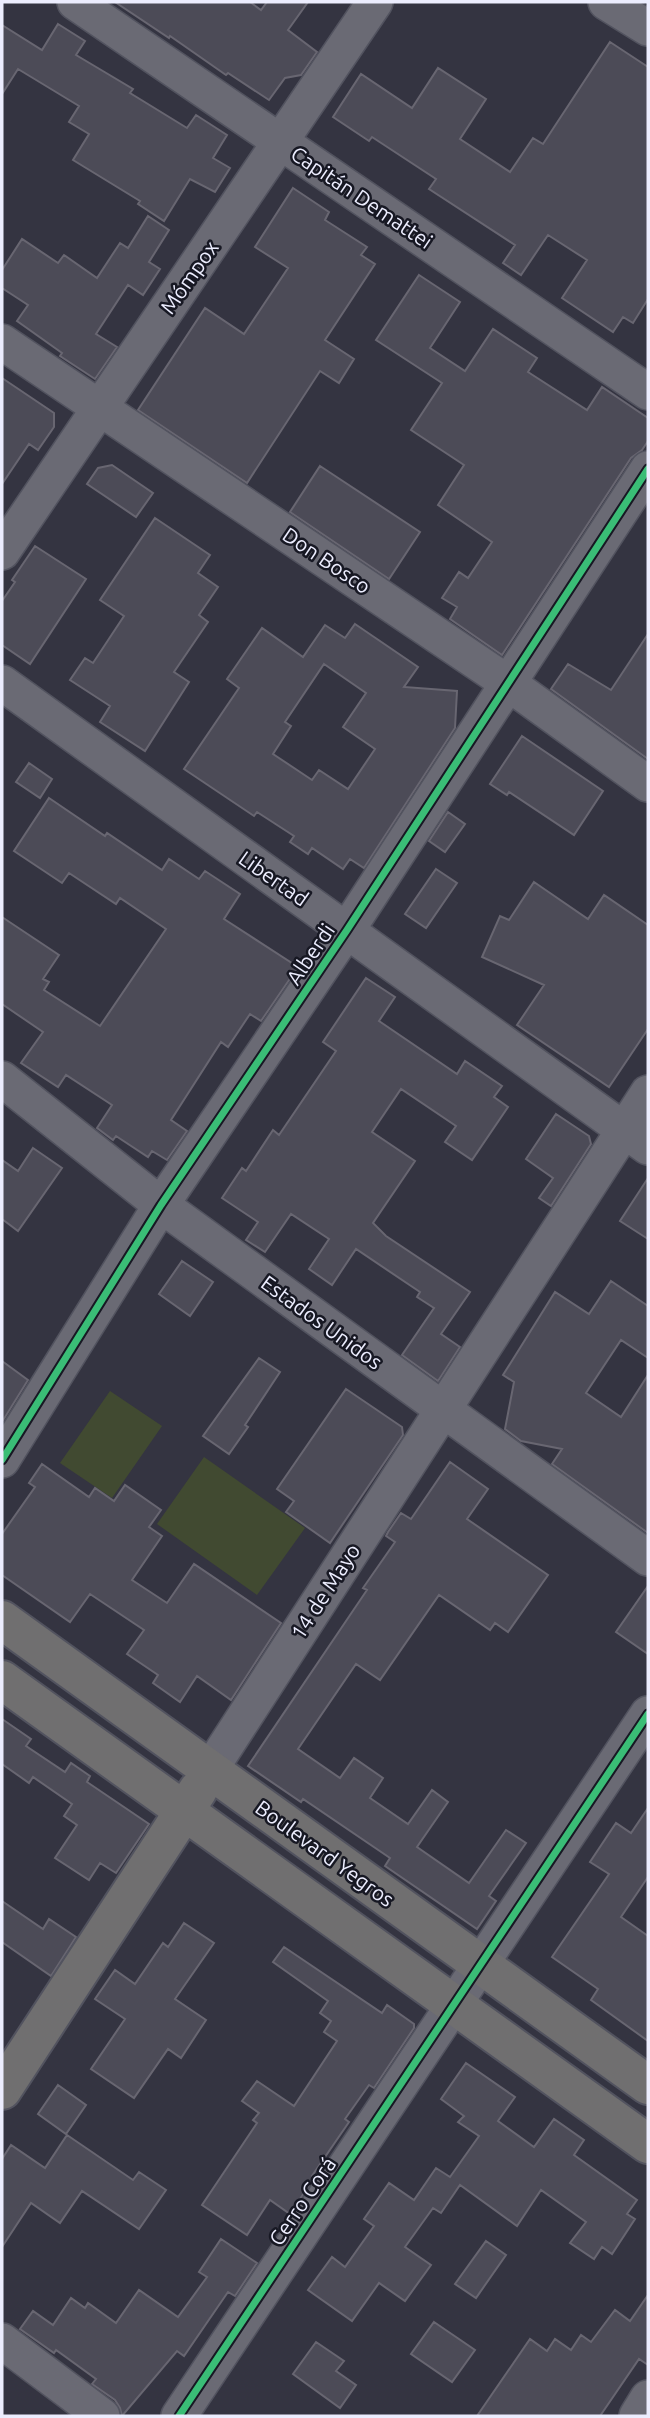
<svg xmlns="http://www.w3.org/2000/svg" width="650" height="2418" viewBox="0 0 650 2418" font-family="Ubuntu,sans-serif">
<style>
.green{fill:#414a31}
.building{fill:#4c4b57;stroke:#686671;stroke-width:2;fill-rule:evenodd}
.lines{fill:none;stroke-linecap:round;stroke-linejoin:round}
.minor-casing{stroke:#52535f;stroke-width:38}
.major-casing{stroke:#52535f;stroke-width:42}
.minor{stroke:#6a6a74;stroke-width:35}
.major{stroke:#706f70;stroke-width:38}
.cycleway-casing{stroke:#171823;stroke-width:11}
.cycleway{stroke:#3abd76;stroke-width:7}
.labels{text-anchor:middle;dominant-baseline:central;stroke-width:5;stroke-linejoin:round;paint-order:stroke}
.street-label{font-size:21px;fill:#ecedfe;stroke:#171823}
</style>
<rect width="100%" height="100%" fill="#343441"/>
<!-- green -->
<path class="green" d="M110 1391 162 1426 112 1498 60 1463Z
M204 1457 305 1528 257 1595 157 1524Z"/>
<!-- building -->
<path class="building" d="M115 2H250L261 10 267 2H308L288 30 317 52 301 75 285 78 269 100 228 73 226 75 170 36 169 38Z
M58 24 85 41 76 55 133 89 130 93 187 128 196 115 227 135 213 158 230 168 215 192 190 179 164 221 138 204 140 201 73 160 89 134 69 122 79 106 18 69 2 94V25L42 50Z
M610 42 648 67V299L633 323 623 317 613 332 562 298 587 260 548 235 521 275 503 263 515 245 429 189 436 179 372 137 369 141 333 117 361 74 412 108 438 68 486 99 460 139 510 172 533 138 543 144Z
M293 188 329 212 325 220 367 247 361 255 375 264 325 340 354 359 339 383 320 371 247 483 138 410 205 308 244 334 288 268 255 247Z
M148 216 169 230 149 262 160 269 143 295 128 285 96 334 117 347 95 379 60 356 62 353 17 321 28 305 2 288V270L22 239 58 263 64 255 97 278 120 243 128 248Z
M419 275 460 302 430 348 465 371 493 329 537 358 528 372 587 410 602 387 648 418V441L642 450 631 458 502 655 450 619 457 607 442 598 459 572 468 578 492 542 438 505 464 465 411 430 442 383 376 340Z
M2 378 54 413V427L38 450 29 444 2 484Z
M112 465 153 493 136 517 87 484 98 468Z
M320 466 420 532 389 579 290 512Z
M155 518 210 555 198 573 218 587 199 615 208 622 174 672 189 682 145 751 100 722 110 706 70 680 85 658 93 663 124 616 100 600Z
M35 546 86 579 30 664 2 645V601L15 582 12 580Z
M355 624 418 667 404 687 457 691 455 728 364 868 350 859 343 869 312 848 308 854 290 842 294 836 257 812 254 816 184 769 239 688 227 679 262 628 303 657 325 625 345 638ZM324 664 366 693 343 727 375 749 348 789 319 770 312 780 273 754 291 726 285 722Z
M648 634V759L551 689 568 664 611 690Z
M522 736 603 791 574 835 509 792 507 795 490 784Z
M29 763 52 779 40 798 16 782Z
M49 798 105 836 107 833 162 870 169 859 199 879 205 871 240 894 224 919 298 967 261 1021 250 1014 228 1047 221 1042 171 1120 187 1131 167 1160 152 1151 148 1157 116 1136 113 1140 97 1128 112 1105 66 1075 58 1087 21 1063 43 1032 2 1004V917L59 955 43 979 49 982 44 990 100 1026 166 929 120 898 116 904 69 873 62 883 14 851Z
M448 812 465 824 445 852 429 841Z
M436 869 457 883 426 928 405 914Z
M534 882 588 919 604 895 648 925V1029L609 1087 517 1025 544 985 482 957 500 916 509 920Z
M366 978 395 997 379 1021 457 1074 465 1061 502 1086 494 1097 508 1107 472 1160 445 1142 456 1126 401 1089 372 1132 415 1161 373 1223 386 1236 470 1292 441 1334 460 1347 438 1381 402 1355 434 1308 417 1297 420 1292 356 1249 332 1285 309 1269 329 1239 291 1214 265 1252 246 1240 258 1222 222 1198 242 1168 246 1171 273 1130 279 1135 336 1051 323 1042Z
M556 1114 589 1136 591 1144 551 1206 539 1198 553 1178 526 1159Z
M33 1148 62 1168 18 1231 2 1219V1160L18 1171Z
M648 1178V1239L620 1221Z
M182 1261 213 1282 190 1316 159 1294Z
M611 1281 648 1306V1358L621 1340 586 1393 621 1417 648 1375V1533L552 1464 562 1449 521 1441 505 1429 514 1382 503 1375 555 1292 589 1314Z
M259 1358 280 1372 245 1425 248 1427 229 1454 203 1436Z
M2 1361 28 1380 2 1422Z
M346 1389 402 1427 403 1435 330 1543 286 1512 294 1501 277 1489Z
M450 1462 488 1489 467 1519 548 1575 508 1632 495 1623 490 1630 439 1595 380 1680 356 1664 298 1749 340 1778 354 1758 383 1778 370 1798 408 1824 432 1790 448 1802 417 1847 469 1883 506 1830 526 1843 489 1896 496 1901 477 1929 385 1866 390 1858 303 1799 301 1802 248 1766 367 1590 363 1588 395 1542 386 1536 388 1532 401 1513 411 1519Z
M42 1464 89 1497 95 1488 114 1501 125 1485 161 1510 149 1527 162 1536 132 1580 167 1603 194 1564 281 1623 231 1700 197 1676 180 1702 153 1683 158 1675 127 1654 144 1630 90 1594 70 1622 2 1575V1534L35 1487 29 1483Z
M648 1586V1654L616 1632Z
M2 1719 31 1739 26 1746 65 1772 71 1763 90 1776 87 1782 149 1824 116 1873 100 1863 89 1880 55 1858 77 1825 64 1816 72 1804 33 1777 29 1783 2 1764Z
M648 1808V1877L621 1917 648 1936V2041L591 2000 598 1989 552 1957 609 1874 590 1862 616 1823 631 1833Z
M2 1901 43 1929 49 1919 76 1937 51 1976 2 1942Z
M184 1923 214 1943 175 1999 206 2020 181 2058 168 2049 134 2098 91 2069 125 2019 95 1999 115 1970 135 1984 163 1943 168 1947Z
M284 1947 382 2013 387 2005 414 2024V2028L374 2088 369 2085 345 2119 349 2122 312 2176 314 2178 290 2214 270 2200 247 2235 202 2205 257 2123 253 2120 259 2113 242 2101 257 2081 294 2106 337 2041 324 2032 331 2021 320 2013 328 2001 273 1962Z
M466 2063 515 2097 498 2121 534 2147 554 2119 584 2140 574 2155 637 2200 627 2214 635 2219 612 2254 602 2247 594 2259 570 2243 586 2222 541 2190 517 2226 460 2185 441 2213 433 2208 405 2247 431 2265 405 2301 379 2283 352 2321 308 2290 332 2257 345 2267 374 2226 364 2219 389 2183 414 2200 436 2168 450 2177 479 2136 458 2122 464 2116 441 2099Z
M58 2085 86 2105 66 2134 38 2114Z
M67 2135 133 2180 139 2172 166 2190 139 2229 82 2191 60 2223 31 2203 2 2247V2159L11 2145 45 2168Z
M221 2239 257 2263 235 2296 228 2292 184 2356 177 2351 122 2416 120 2408 115 2400 92 2384 96 2379 56 2350 54 2353 20 2329 33 2311 53 2325 71 2298 85 2308 88 2303 116 2323 139 2290 178 2317 207 2277 199 2272Z
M486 2241 506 2255 476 2298 455 2284Z
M648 2295V2365L639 2359 600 2416H477L530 2339 547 2351 555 2339 571 2350 581 2335 591 2342 615 2310 630 2321Z
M434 2322 475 2350 452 2382 411 2354Z
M316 2342 344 2361 336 2371 356 2385 340 2408 293 2374Z"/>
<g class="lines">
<defs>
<path id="minor" d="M75 2 648 392
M606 2 648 28
M2 342 508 683 648 784
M2 552 375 2
M2 683 648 1147
M2 1079 161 1205 648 1558
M2 1460 161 1205 347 930 648 469
M210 1770 648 1093
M2 2341 102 2416
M179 2416 648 1714
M637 2416 648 2398"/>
<path id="major" d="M2 1620 648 2085
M2 1680 648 2144
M2 2090 198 1790"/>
</defs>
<!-- minor casing -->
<use href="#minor" class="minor-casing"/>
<!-- major casing -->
<use href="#major" class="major-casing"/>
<!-- minor -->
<use href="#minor" class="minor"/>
<!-- major -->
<use href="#major" class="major"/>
<defs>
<path id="cycleway" d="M2 1460 161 1205 347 930 648 469
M179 2416 648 1714"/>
</defs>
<!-- cycleway casing -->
<use href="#cycleway" class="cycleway-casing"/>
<!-- cycleway -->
<use href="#cycleway" class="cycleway"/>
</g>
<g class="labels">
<!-- street labels -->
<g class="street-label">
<text transform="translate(362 197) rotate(34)">Capitán Demattei</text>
<text transform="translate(189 277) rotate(-55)">Mómpox</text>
<text transform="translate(327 560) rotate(34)">Don Bosco</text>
<text transform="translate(274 878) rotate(35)">Libertad</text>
<text transform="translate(310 954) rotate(-56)">Alberdi</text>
<text transform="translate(322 1322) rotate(36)">Estados Unidos</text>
<text transform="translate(325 1591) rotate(-57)">14 de Mayo</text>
<text transform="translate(325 1853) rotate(36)">Boulevard Yegros</text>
<text transform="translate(302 2201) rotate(-56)">Cerro Corá</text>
</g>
</g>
<!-- border -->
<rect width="650" height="2418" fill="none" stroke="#ecedfe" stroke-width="7"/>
</svg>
